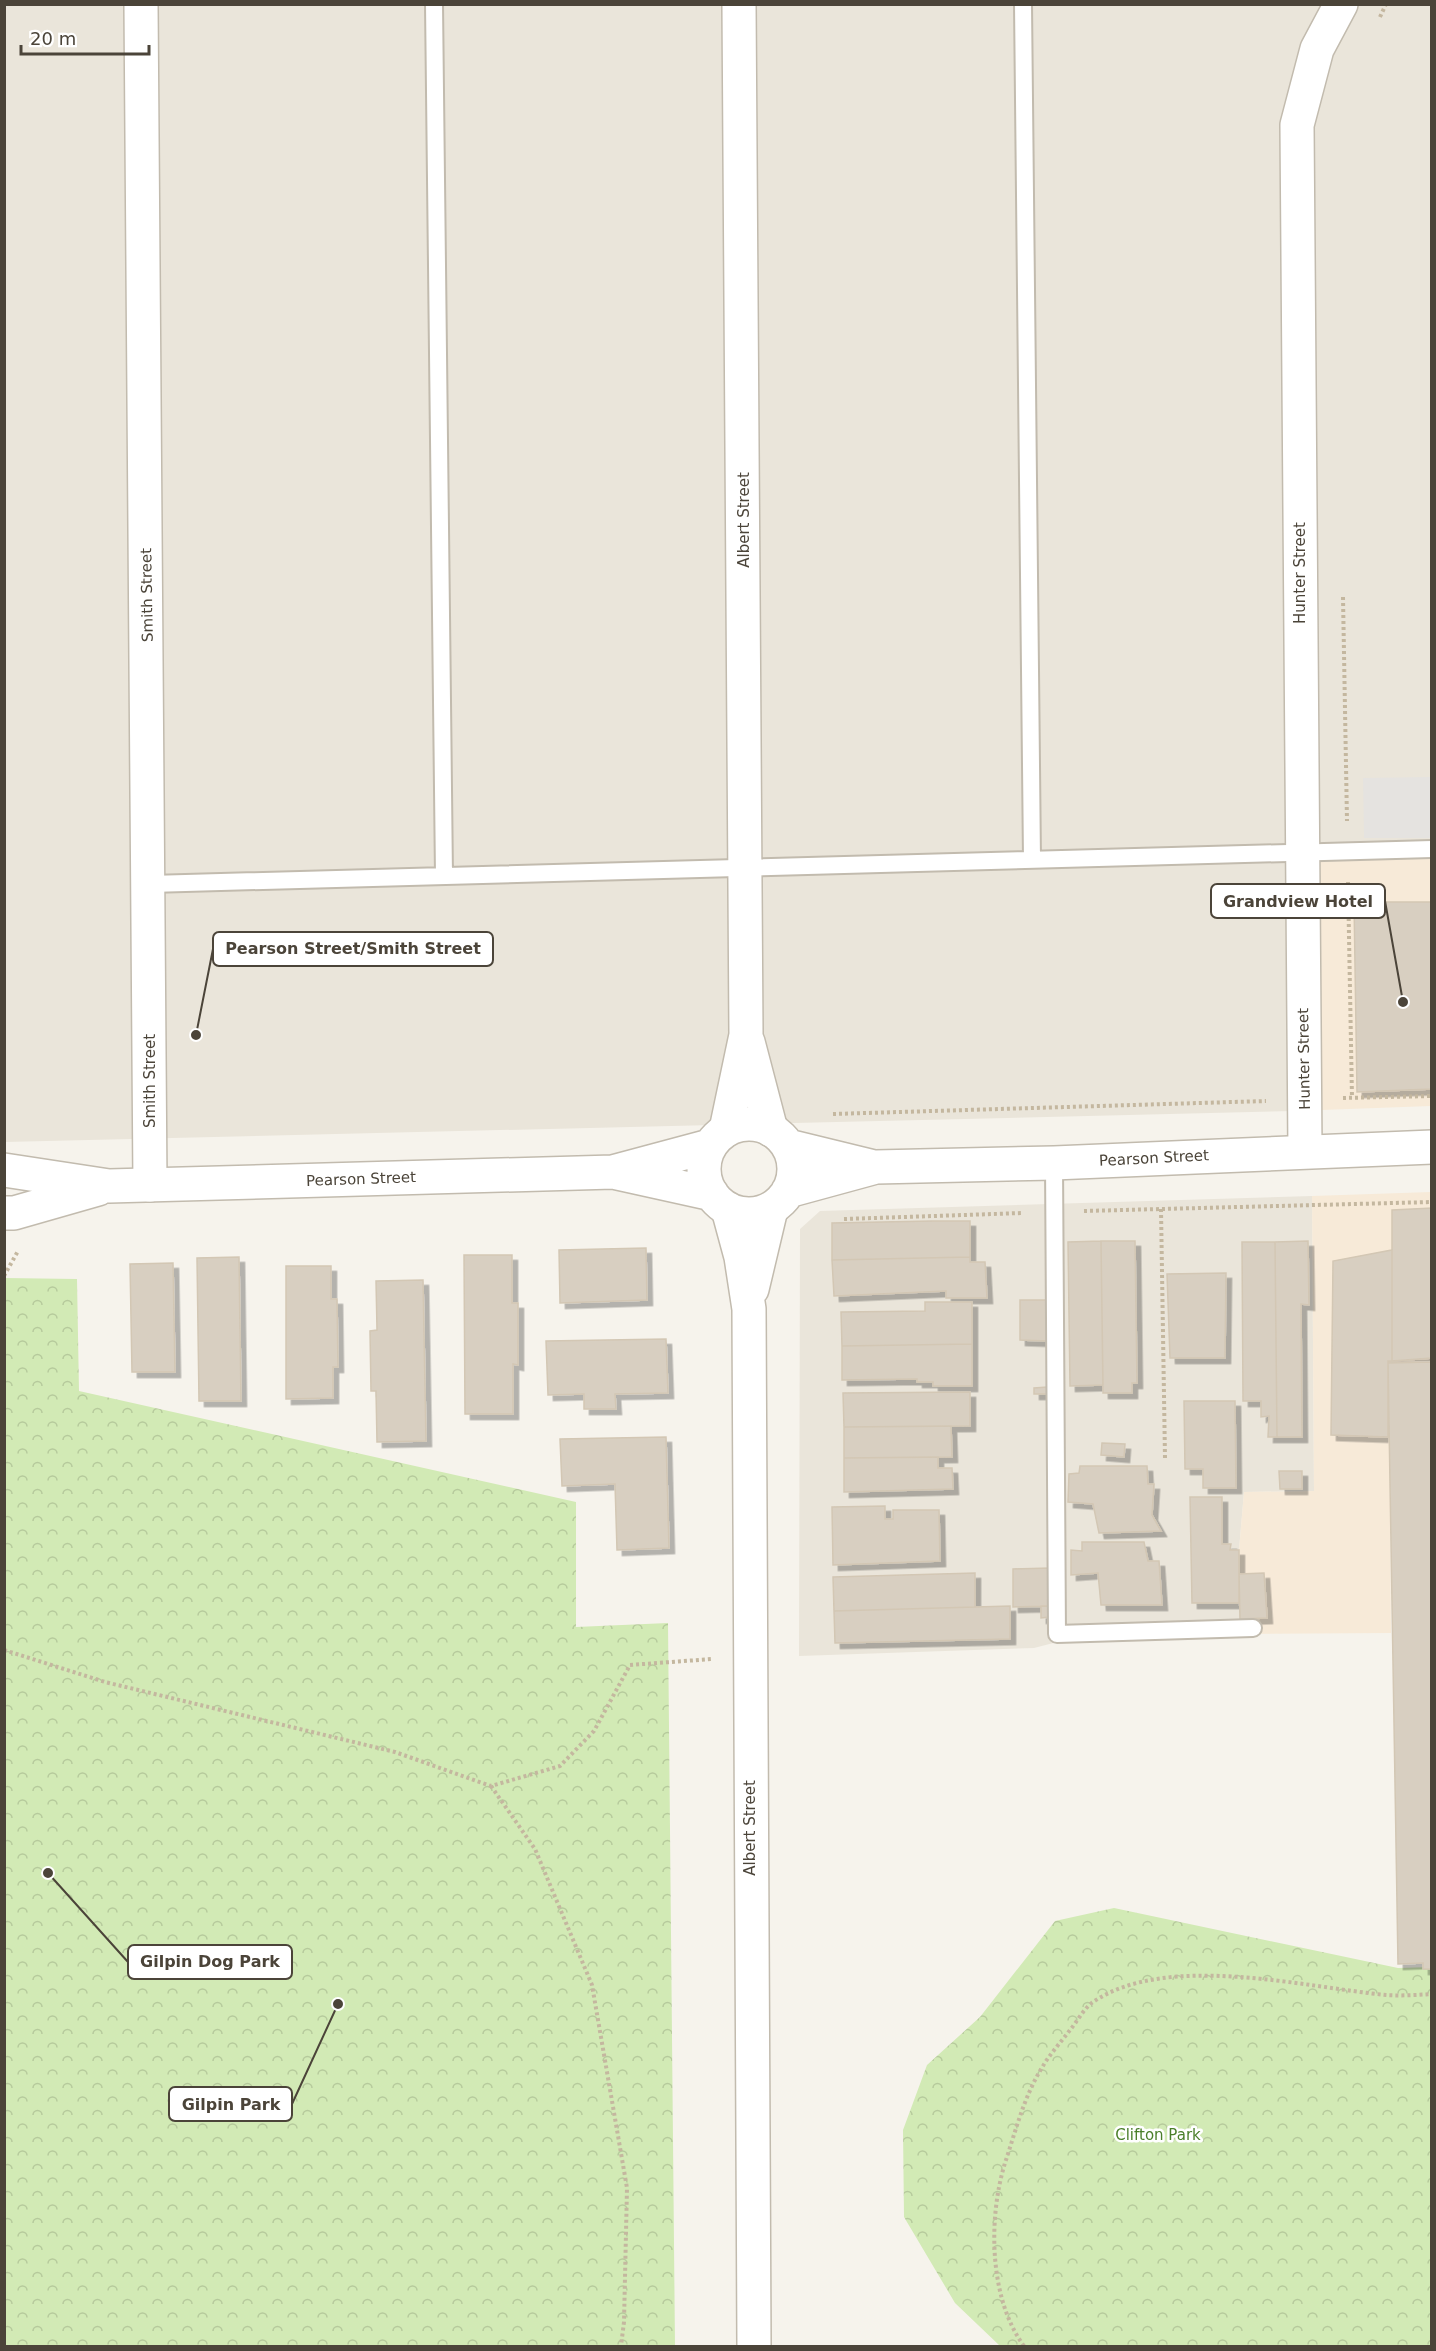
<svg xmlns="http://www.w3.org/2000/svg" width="1436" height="2351" viewBox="0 0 1436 2351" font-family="'DejaVu Sans',sans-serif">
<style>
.residential{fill:#eae5da}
.commercial{fill:#f7ead8}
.park{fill:url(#park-crowns)}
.parking{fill:#e5e3e0}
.building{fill:#d8cfc1;stroke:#d3c7b4;stroke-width:1.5;filter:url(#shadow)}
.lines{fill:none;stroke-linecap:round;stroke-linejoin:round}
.service-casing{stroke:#c2bbae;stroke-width:20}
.minor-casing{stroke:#c2bbae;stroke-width:36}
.tertiary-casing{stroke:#c2bbae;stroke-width:36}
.path{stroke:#c4b79f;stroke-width:4;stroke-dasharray:3 3;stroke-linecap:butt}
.service{stroke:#fff;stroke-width:16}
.minor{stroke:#fff;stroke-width:33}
.tertiary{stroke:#fff;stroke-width:33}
.labels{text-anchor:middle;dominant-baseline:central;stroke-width:5;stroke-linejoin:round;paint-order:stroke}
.street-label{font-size:15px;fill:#4b4439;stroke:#fff}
.park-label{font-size:15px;fill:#4a7f2a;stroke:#fff}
.leader{fill:none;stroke:#4b4439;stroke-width:2}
.callout-dot{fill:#4b4439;stroke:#fff;stroke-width:2}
.callout{fill:#fff;stroke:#4b4439;stroke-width:2}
.callout-label{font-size:16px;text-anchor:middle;font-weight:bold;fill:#4b4439}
</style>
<defs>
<pattern id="park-crowns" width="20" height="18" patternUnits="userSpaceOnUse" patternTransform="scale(1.5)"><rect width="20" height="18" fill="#d2eab5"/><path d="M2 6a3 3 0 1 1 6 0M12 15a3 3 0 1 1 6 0" fill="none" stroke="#b6ca9c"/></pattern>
<filter id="shadow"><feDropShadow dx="5.5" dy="5.5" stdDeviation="0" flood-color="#0004"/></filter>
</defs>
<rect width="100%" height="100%" fill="#f6f3ec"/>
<!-- residential -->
<path class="residential" d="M4 5H1431V845L1294 1111 5 1142Z
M1312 1196 1314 1491 1244 1492 1239 1550 1240 1618 1245 1634 1065 1640 1034 1648 799 1656 800 1229 820 1211Z"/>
<!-- commercial -->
<path class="commercial" d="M1431 845V1106L1294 1111 1291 848Z
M1431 1192V1361L1389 1363 1391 1633 1245 1634 1240 1619 1239 1550 1244 1492 1314 1491 1312 1196Z"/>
<!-- park -->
<path class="park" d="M5 1278 77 1279 79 1391 576 1502V1627L668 1623 675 2346H5Z
M1114 1908 1398 1968 1431 1967V2346H1000L955 2303 904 2217 903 2130 927 2065 980 2017 1055 1921Z"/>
<!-- parking -->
<path class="parking" d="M1431 777V838H1364L1363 778Z"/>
<!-- building -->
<path class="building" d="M1354 902H1432V1089L1357 1092Z
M1432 1208V1358L1392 1361V1210Z
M932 1221H970V1257L832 1260V1223Z
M1101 1241 1103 1385 1070 1386 1068 1242Z
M1101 1241H1135L1137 1383H1132V1393H1103Z
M1308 1241 1309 1305 1301 1304 1302 1437H1277L1275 1242Z
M1242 1242H1275L1277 1437H1268L1269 1416 1261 1417V1401H1243Z
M646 1248 647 1300 560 1303 559 1250Z
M1392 1250V1361H1388V1437L1331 1435 1333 1261Z
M464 1255H512V1303H518V1365L513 1364V1414H465Z
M239 1257 241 1401H199L197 1258Z
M970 1257V1262H985L987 1298H946V1291L834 1296 832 1260Z
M173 1263 175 1372H132L130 1264Z
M286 1266H331V1299H337L338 1367H333V1398L286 1399Z
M1226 1273 1225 1358H1170L1167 1274Z
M423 1280 426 1441 377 1442 376 1391H371L370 1331 377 1330 376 1281Z
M1020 1300H1047V1341L1020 1340Z
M925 1302H972V1344L842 1346 841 1312 925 1311Z
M666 1339 668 1393 615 1394 616 1409H584V1394L548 1395 546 1341Z
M972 1344V1386H933V1382H917V1379L842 1380V1346Z
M1432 1362V1969H1423V1963L1398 1964 1388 1363Z
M1047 1387V1394H1034V1388Z
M970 1392V1426L844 1427 843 1393Z
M1184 1401H1235L1236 1488H1203V1469H1185Z
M951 1426 952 1457 844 1458V1427Z
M666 1437 669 1548 617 1550 615 1484 562 1486 560 1439Z
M1102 1443 1125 1444 1124 1457 1101 1455Z
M938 1457V1468H952L953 1489 844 1492V1458Z
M1080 1466H1147L1148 1484H1154L1152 1515 1161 1531 1099 1533 1093 1504 1068 1502 1069 1474 1079 1473Z
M1279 1471H1302V1489H1280Z
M1190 1497H1222V1544H1231L1230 1550H1239V1603H1192Z
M885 1506V1519H893V1510H939L940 1561 833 1565 832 1507Z
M1082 1542H1144L1148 1561H1159L1162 1605H1101L1098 1573 1071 1575V1550L1082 1551Z
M1050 1568V1606L1013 1607V1569Z
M975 1573V1607L834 1611 833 1577Z
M1264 1573 1267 1618 1240 1619 1239 1574Z
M1010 1606V1639L835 1643 834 1611Z
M1041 1606H1050V1617L1041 1618Z"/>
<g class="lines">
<defs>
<path id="service" d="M434 4 444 876
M1023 4 1032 860
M150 884 1432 849
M1054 1163 1057 1634 1253 1628"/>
<path id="minor" d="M141 4 150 1185
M748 1042 771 1130
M726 1130 746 1035 739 4
M1305 1151 1297 125 1317 49 1341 4
M728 1209 741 1257 749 1309 754 2346
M752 1289 771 1209"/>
<path id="tertiary" d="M704 1169a45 45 0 1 1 90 0a45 45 0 1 1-90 0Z
M788 1146 874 1167
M4 1170 109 1186 613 1172 710 1146
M617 1173 712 1194
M788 1191 876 1167 1054 1163 1432 1147
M4 1213H14L98 1189"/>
</defs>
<!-- service casing -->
<use href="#service" class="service-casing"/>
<!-- minor casing -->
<use href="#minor" class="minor-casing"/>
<!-- tertiary casing -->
<use href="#tertiary" class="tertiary-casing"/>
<!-- path -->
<path class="path" d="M1380 17 1386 4
M1343 597 1347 821
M1348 882 1352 1098
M1343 1098 1432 1096
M833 1114 1266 1101
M1161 1209 1165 1458
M1084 1211 1432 1202
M844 1219 1023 1213
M4 1276 18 1251
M4 1650 105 1682 395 1752 491 1786 560 1766 594 1731 630 1665 712 1659
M491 1786 535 1849 592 1985 627 2188 624 2322 621 2346
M1024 2346C989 2299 988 2218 1005 2163 1016 2130 1024 2096 1043 2066 1050 2054 1061 2042 1070 2030 1077 2022 1084 2008 1093 2002 1167 1952 1303 1987 1386 1995 1401 1996 1417 1995 1432 1994"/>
<!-- service -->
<use href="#service" class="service"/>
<!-- minor -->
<use href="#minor" class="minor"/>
<!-- tertiary -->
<use href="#tertiary" class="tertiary"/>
</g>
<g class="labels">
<!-- street labels -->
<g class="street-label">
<text transform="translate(744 520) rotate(-90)">Albert Street</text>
<text transform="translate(1300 573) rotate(-90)">Hunter Street</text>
<text transform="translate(147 595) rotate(-91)">Smith Street</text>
<text transform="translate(1304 1059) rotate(-91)">Hunter Street</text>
<text transform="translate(150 1081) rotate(-90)">Smith Street</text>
<text transform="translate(1154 1158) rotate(-3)">Pearson Street</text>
<text transform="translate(361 1179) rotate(-2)">Pearson Street</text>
<text transform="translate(750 1828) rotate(-90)">Albert Street</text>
</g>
<!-- park labels -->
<g class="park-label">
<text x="1158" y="2135">Clifton Park</text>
</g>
</g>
<!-- callouts -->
<path class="leader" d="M1403 1002L1385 901M196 1035L213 949M48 1873L128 1962M338 2004L292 2104"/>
<g class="callout-dot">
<circle cx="1403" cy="1002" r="6"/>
<circle cx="196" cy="1035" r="6"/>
<circle cx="48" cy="1873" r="6"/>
<circle cx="338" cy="2004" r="6"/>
</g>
<g class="callout">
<rect x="1211" y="884" width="174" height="34" rx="6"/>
<rect x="213" y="932" width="280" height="34" rx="6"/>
<rect x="128" y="1945" width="164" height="34" rx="6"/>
<rect x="169" y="2087" width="123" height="34" rx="6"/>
</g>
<g class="callout-label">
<text x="1298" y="907">Grandview Hotel</text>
<text x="353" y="954">Pearson Street/Smith Street</text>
<text x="210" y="1967">Gilpin Dog Park</text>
<text x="231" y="2110">Gilpin Park</text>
</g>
<!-- border -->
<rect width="1436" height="2351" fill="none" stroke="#4b4439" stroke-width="12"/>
<!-- scale -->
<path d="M21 45v9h128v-9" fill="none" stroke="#4b4439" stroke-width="3"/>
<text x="30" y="45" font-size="18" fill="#4b4439" stroke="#ffffff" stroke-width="4.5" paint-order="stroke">20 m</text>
</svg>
